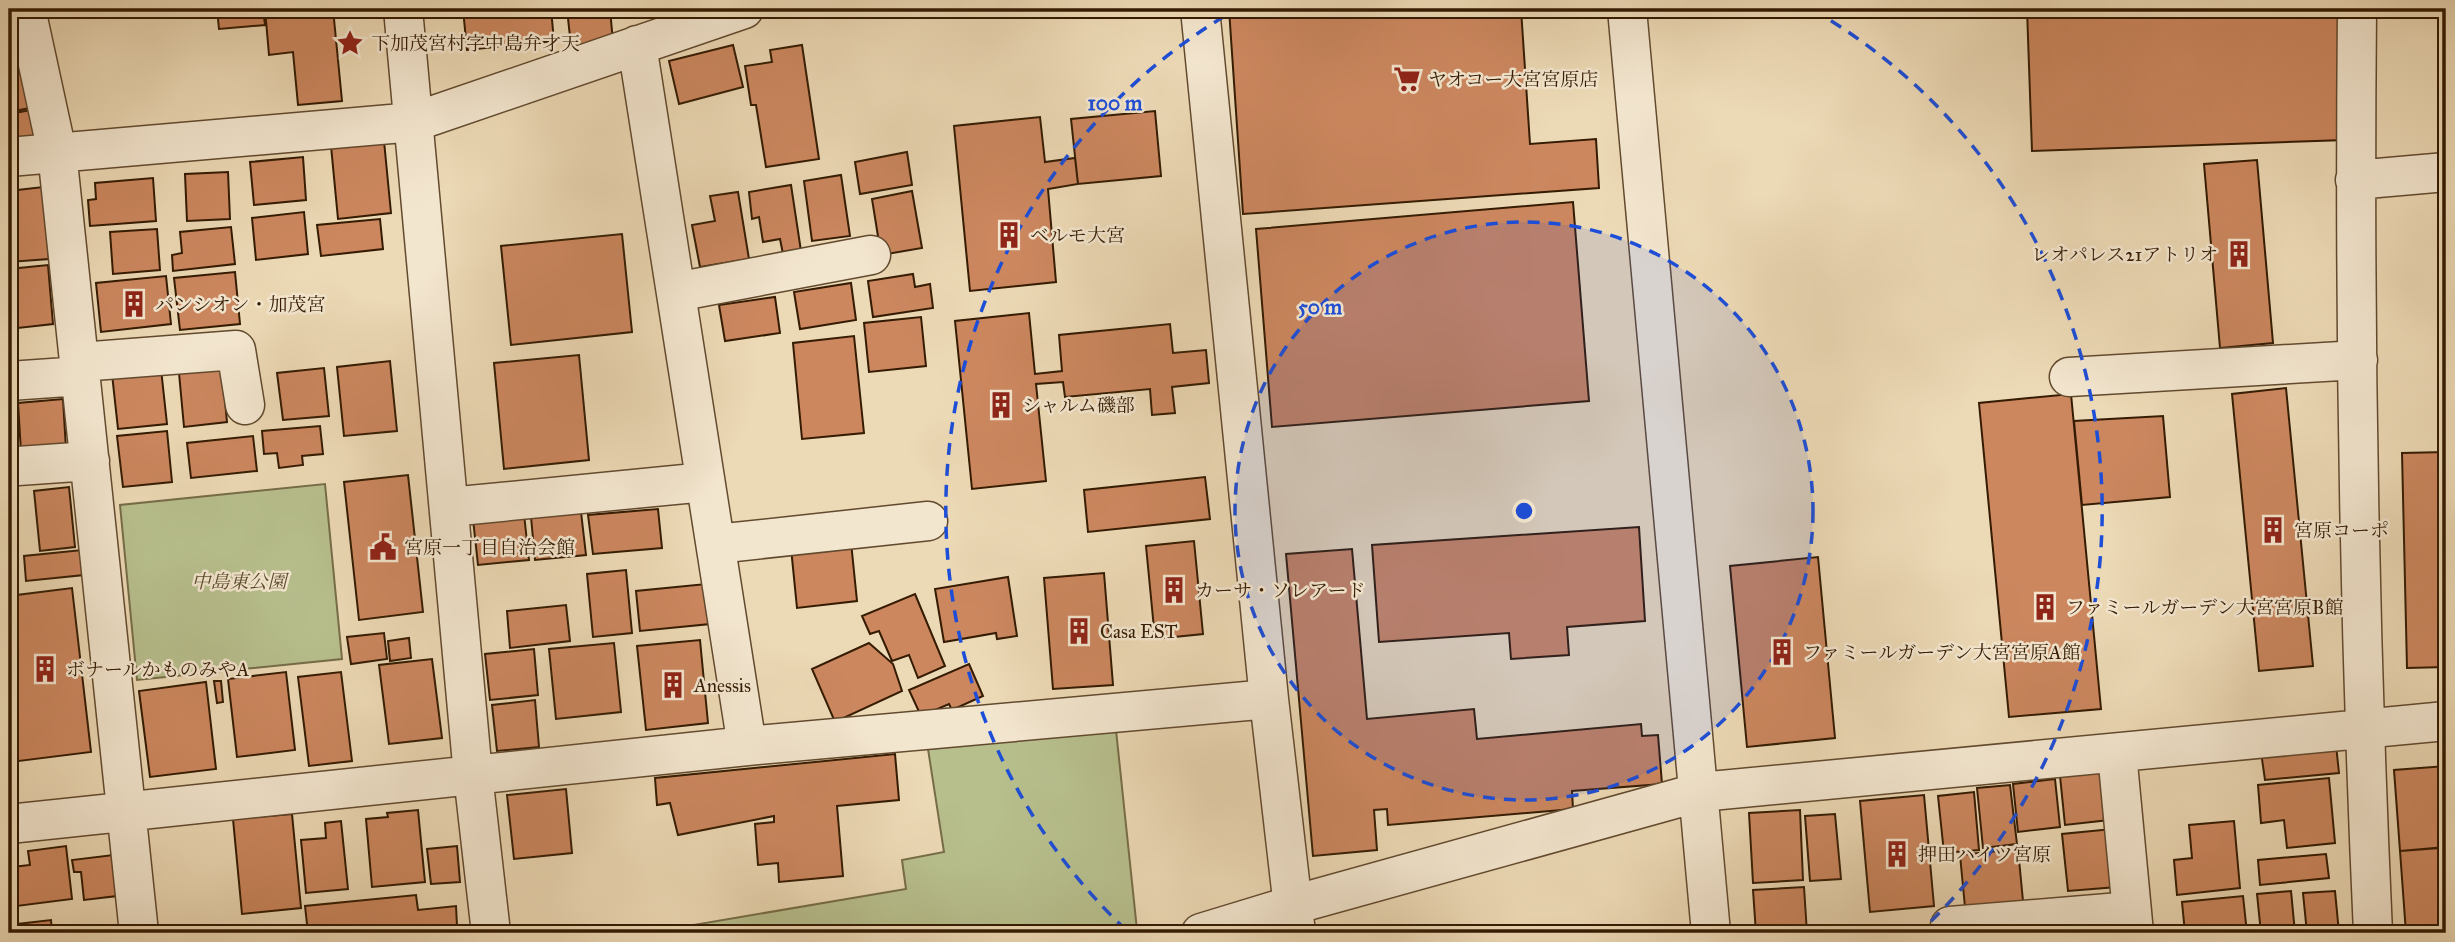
<svg xmlns="http://www.w3.org/2000/svg" width="2455" height="942" viewBox="0 0 2455 942" font-family="'IM FELL Great Primer','Noto Serif JP',serif">
<style>
.green{fill:#b7bf8d;stroke:#766d48;stroke-width:2}
.building{fill:#cc875f;stroke:#341b02;stroke-width:2}
.lines{fill:none;stroke-linecap:round;stroke-linejoin:round}
.minor-casing{stroke:#624a2f;stroke-width:41}
.minor{stroke:#f3e6cf;stroke-width:38}
.ring{fill:none;stroke:#1d4ed8;stroke-width:3.5;stroke-dasharray:12 9}
.labels{text-anchor:middle;dominant-baseline:central;stroke-width:5;stroke-linejoin:round;paint-order:stroke}
.poi-label{font-size:19px;fill:#341b02;stroke:#f3e6cf;text-anchor:start}
.park-label{font-size:19px;font-style:italic;fill:#5b4c2c;stroke:#f3e6cf}
.centre{fill:#1d4ed8;stroke:#f3e6cf;stroke-width:3.5}
.ring-label{font-size:21px;text-anchor:middle;font-weight:bold;fill:#1d4ed8;stroke:#f3e6cf;stroke-width:5;stroke-linejoin:round;paint-order:stroke}
</style>
<rect width="100%" height="100%" fill="#ecd9b5"/>
<filter id="stains"><feTurbulence type="fractalNoise" baseFrequency=".00286" numOctaves="4"/><feColorMatrix values="0 0 0 0 .2 0 0 0 0 .09 0 0 0 0 .02 0 0 0 .5 -.17"/></filter>
<radialGradient id="worn" r=".72"><stop offset=".6" stop-color="#630" stop-opacity="0"/><stop offset="1" stop-color="#630" stop-opacity=".3"/></radialGradient>
<!-- green -->
<path class="green" d="M325 484 342 659 137 680 120 505Z
M1116 730 1137 930 1122 933H658V931L906 889 902 860 944 852 928 749Z"/>
<!-- building -->
<path class="building" d="M73 9H106L73 12Z
M217 9H263L265 25 219 29Z
M265 9H333L342 101 298 105 293 52 269 55Z
M463 9H551L554 41 467 50Z
M567 9H610L613 42 571 46Z
M1229 9H1521L1530 144 1596 139 1599 188 1243 214Z
M2027 9H2341L2345 140 2032 151Z
M16 27 30 108 9 112V28Z
M733 45 743 87 679 104 669 61Z
M802 45 819 159 766 167 756 105H751L745 66 772 62 770 50Z
M31 110 37 143 9 148V114Z
M1155 111 1161 176 1078 184 1071 119Z
M1040 117 1045 162 1075 158 1078 184 1048 189 1056 282 970 291 954 126Z
M384 141 391 213 338 219 331 146Z
M907 152 912 185 860 194 855 162Z
M303 157 306 200 254 205 250 162Z
M2257 160 2273 343 2220 348 2204 164Z
M228 172 230 219 187 221 185 174Z
M841 175 850 236 812 241 804 181Z
M153 178 156 221 90 226 88 200 96 199 95 183Z
M791 185 801 251 783 254 780 239 763 242 759 217 752 219 749 192Z
M43 187 49 259 9 262V191Z
M912 191 922 248 881 255 872 199Z
M738 192 749 259 700 267 692 225 715 221 710 196Z
M1573 202 1589 401 1272 427 1256 229Z
M304 212 308 254 256 260 252 218Z
M380 219 383 249 321 256 317 225Z
M231 227 235 264 173 271 172 255 182 253 180 232Z
M157 229 160 270 113 274 110 232Z
M622 234 632 332 511 345 501 246Z
M48 265 53 324 9 329V269Z
M235 272 240 324 180 330 174 278Z
M913 274 915 287 930 284 933 308 873 317 868 281Z
M166 276 171 324 101 332 96 283Z
M851 283 856 320 800 329 794 292Z
M775 297 780 333 725 341 719 305Z
M1029 313 1035 374 1062 371 1059 335 1170 324 1173 353 1206 350 1209 383 1172 387 1175 413 1152 415 1150 389 1065 397 1063 382 1036 384 1046 481 972 489 955 321Z
M921 317 926 366 869 372 864 323Z
M854 336 864 433 802 439 793 343Z
M579 355 589 460 504 469 494 363Z
M390 361 397 431 344 436 337 367Z
M324 368 329 416 283 420 277 373Z
M161 369 167 424 118 429 112 374Z
M222 369 227 422 184 427 179 373Z
M2286 388 2313 666 2259 671 2232 394Z
M2071 394 2101 709 2009 717 1979 403Z
M63 399 66 449 21 452 18 403Z
M2163 416 2170 497 2082 505 2074 421Z
M320 426 323 454 302 456 303 465 279 468 277 453 264 454 262 431Z
M167 431 172 482 123 487 117 436Z
M253 436 257 471 191 478 187 443Z
M2446 452V667L2407 668 2402 453Z
M408 475 423 612 359 620 344 482Z
M1205 477 1210 519 1088 532 1084 490Z
M69 487 75 547 40 551 34 491Z
M658 509 662 548 593 554 588 515Z
M581 512 586 555 535 560 531 517Z
M524 514 529 560 478 565 473 519Z
M1639 527 1645 621 1567 627 1569 655 1511 659 1509 633 1379 642 1372 545Z
M1194 541 1203 634 1155 639 1146 546Z
M851 542 857 601 797 608 791 548Z
M1352 549 1367 719 1474 709 1477 739 1641 724 1642 736 1658 735 1662 784 1572 791 1573 809 1388 825 1387 809 1374 810 1377 850 1313 856 1286 554Z
M82 550 84 575 26 581 24 556Z
M1818 557 1835 738 1747 747 1730 566Z
M626 570 632 633 593 637 587 574Z
M1104 573 1113 685 1053 689 1044 578Z
M1008 577 1017 636 997 639 996 633 944 642 935 589Z
M706 584 710 624 640 631 636 591Z
M72 588 91 752 11 762 9 742V596Z
M915 594 945 666 918 678 909 655 892 661 879 631 870 634 862 616Z
M566 605 570 641 510 648 507 611Z
M384 633 387 659 351 664 347 637Z
M409 638 411 658 390 661 388 641Z
M700 640 708 723 646 730 637 646Z
M614 643 621 712 556 719 549 649Z
M869 643 893 664 902 691 835 722 812 669Z
M534 649 538 695 490 700 485 654Z
M432 659 442 738 389 744 379 665Z
M969 664 983 696 952 710 949 704 921 716 909 690Z
M286 672 295 750 237 757 228 679Z
M341 672 352 761 309 766 298 677Z
M214 681H221L223 702 217 703Z
M206 682 216 769 150 777 139 691Z
M535 700 539 747 497 751 492 705Z
M2336 745 2339 773 2265 780 2261 752Z
M895 754 899 800 837 806 843 876 779 882 778 863 758 865 755 824 774 822V816L678 835 670 803 657 805 655 778Z
M2446 766V847L2400 851 2394 770Z
M2104 771 2109 820 2065 825 2060 776Z
M2329 778 2335 843 2287 848 2284 820 2261 823 2258 785Z
M2055 779 2060 827 2018 832 2013 784Z
M2010 785 2017 844 1983 848 1977 788Z
M566 789 572 853 514 859 507 795Z
M1974 792 1979 850 1944 853 1938 796Z
M1924 795 1934 906 1870 912 1860 801Z
M418 810 425 882 372 887 366 819 388 817 387 813Z
M1800 810 1803 880 1753 883 1749 813Z
M292 814 301 908 242 914 233 819Z
M1835 814 1841 879 1810 881 1805 816Z
M341 821 348 889 306 893 301 840 326 838 325 823Z
M2234 821 2240 888 2177 895 2174 860 2192 858 2189 825Z
M2112 829 2117 887 2068 891 2062 834Z
M66 846 72 899 17 906 13 867 30 865 28 851Z
M457 846 460 882 431 884 427 849Z
M2440 848 2441 853H2446V933H2406L2400 851Z
M2018 849 2023 901 1965 907 1960 855Z
M2326 854 2329 878 2260 885 2258 860Z
M113 855 117 896 84 900 81 872H74L72 860Z
M1804 887 1807 933H1756L1753 890Z
M2291 891 2295 933H2261L2257 894Z
M2335 891 2339 933H2307L2303 893Z
M416 895 418 910 456 906 457 926 447 927 448 933H308L305 906Z
M2243 896 2247 933H2185L2182 902Z
M51 920 52 933H9V925Z"/>
<g class="lines">
<defs>
<path id="minor" d="M26 9 57 152 139 933
M403 9 473 775 491 933
M1200 9 1269 699 1296 933
M1627 9 1711 933
M2357 9C2354 317 2359 625 2373 933
M637 45 747 746
M9 157 414 122 744 9
M2355 180 2446 172
M676 292 871 255
M80 362 236 350 245 405
M2069 377 2358 360
M9 381 81 376
M18 466 90 461
M449 507 705 482
M716 544 928 521
M2117 753 2134 933
M9 824 747 746 1269 699
M1950 926 2132 911
M1201 933 1293 905 1700 792 2446 721"/>
</defs>
<!-- minor casing -->
<use href="#minor" class="minor-casing"/>
<!-- minor -->
<use href="#minor" class="minor"/>
</g>
<!-- distance rings -->
<circle cx="1524" cy="511" r="289" fill="#1d4ed8" fill-opacity=".12"/>
<g class="ring">
<circle cx="1524" cy="511" r="289"/>
<path d="M1126 930A578 578 0 0 1 1235 10M1813 10A578 578 0 0 1 1922 930"/>
</g>
<!-- icons -->
<defs>
<symbol id="sight-bare" viewBox="-9 -9 18 18"><path d="M0-6L1.8-2.2L6-1.7L2.9 1.2L3.7 5.4L0 3.3L-3.7 5.4L-2.9 1.2L-6-1.7L-1.8-2.2Z" fill="#8f2418" stroke="#f3e6cf" stroke-width="2.5" paint-order="stroke"/></symbol>
<symbol id="supermarket-bare" viewBox="-9 -9 18 18"><path d="M-6-5.5h2.5l.6 2H6L4.5 2H-2.5L-4.4-4H-6ZM-1.5 3.2a1.3 1.3 0 1 0 .1 0ZM3 3.2a1.3 1.3 0 1 0 .1 0Z" fill="#8f2418" stroke="#f3e6cf" stroke-width="2.5" paint-order="stroke"/></symbol>
<symbol id="building-bare" viewBox="-9 -9 18 18"><path d="M-4-6H4V6H1V3H-1V6H-4ZM-2.5-4.3h1.7v1.8h-1.7ZM.8-4.3h1.7v1.8H.8ZM-2.5-1h1.7V.8h-1.7ZM.8-1h1.7V.8H.8Z" fill="#8f2418" stroke="#f3e6cf" stroke-width="2.5" paint-order="stroke"/></symbol>
<symbol id="civic-bare" viewBox="-9 -9 18 18"><path d="M-.6-6.5H3V-4.5H.6V-3L4-1V1h2V6H-6V1h2V-1L-.6-3ZM-1.2 2.5V6h2.4V2.5Z" fill="#8f2418" stroke="#f3e6cf" stroke-width="2.5" paint-order="stroke"/></symbol>
</defs>
<g fill-rule="evenodd">
<use href="#sight-bare" x="331" y="24" width="38" height="38"/>
<use href="#supermarket-bare" x="1388" y="60" width="38" height="38"/>
<use href="#building-bare" x="990" y="216" width="38" height="38"/>
<use href="#building-bare" x="2220" y="235" width="38" height="38"/>
<use href="#building-bare" x="115" y="285" width="38" height="38"/>
<use href="#building-bare" x="982" y="386" width="38" height="38"/>
<use href="#building-bare" x="2254" y="511" width="38" height="38"/>
<use href="#civic-bare" x="364" y="528" width="38" height="38"/>
<use href="#building-bare" x="1155" y="571" width="38" height="38"/>
<use href="#building-bare" x="2026" y="588" width="38" height="38"/>
<use href="#building-bare" x="1060" y="612" width="38" height="38"/>
<use href="#building-bare" x="1763" y="633" width="38" height="38"/>
<use href="#building-bare" x="26" y="650" width="38" height="38"/>
<use href="#building-bare" x="654" y="666" width="38" height="38"/>
<use href="#building-bare" x="1878" y="835" width="38" height="38"/>
</g>
<g class="labels">
<!-- poi labels -->
<g class="poi-label">
<text x="371" y="43">下加茂宮村字中島弁才天</text>
<text x="1428" y="79">ヤオコー大宮宮原店</text>
<text x="1030" y="235">ベルモ大宮</text>
<text x="2218" y="254" text-anchor="end">レオパレス21アトリオ</text>
<text x="155" y="304">パンシオン・加茂宮</text>
<text x="1022" y="405">シャルム磯部</text>
<text x="2294" y="530">宮原コーポ</text>
<text x="404" y="547">宮原一丁目自治会館</text>
<text x="1195" y="590">カーサ・ソレアード</text>
<text x="2066" y="607">ファミールガーデン大宮宮原B館</text>
<text x="1100" y="631">Casa EST</text>
<text x="1803" y="652">ファミールガーデン大宮宮原A館</text>
<text x="66" y="669">ボナールかものみやA</text>
<text x="694" y="685">Anessis</text>
<text x="1918" y="854">押田ハイツ宮原</text>
</g>
<!-- park labels -->
<g class="park-label">
<text x="239" y="581">中島東公園</text>
</g>
</g>
<circle cx="1524" cy="511" r="10" class="centre"/>
<g class="ring-label">
<text x="1115" y="110">100 m</text>
<text x="1320" y="314">50 m</text>
</g>
<!-- margin -->
<rect width="2455" height="942" fill="none" stroke="#ecd9b5" stroke-width="35"/>
<rect x="10" y="10" width="2434" height="921" fill="none" stroke="#341b02" stroke-width="3.5"/>
<rect x="18" y="18" width="2420" height="907" fill="none" stroke="#341b02" stroke-width="2"/>
<rect width="100%" height="100%" filter="url(#stains)"/>
<rect width="100%" height="100%" fill="url(#worn)"/>
</svg>
